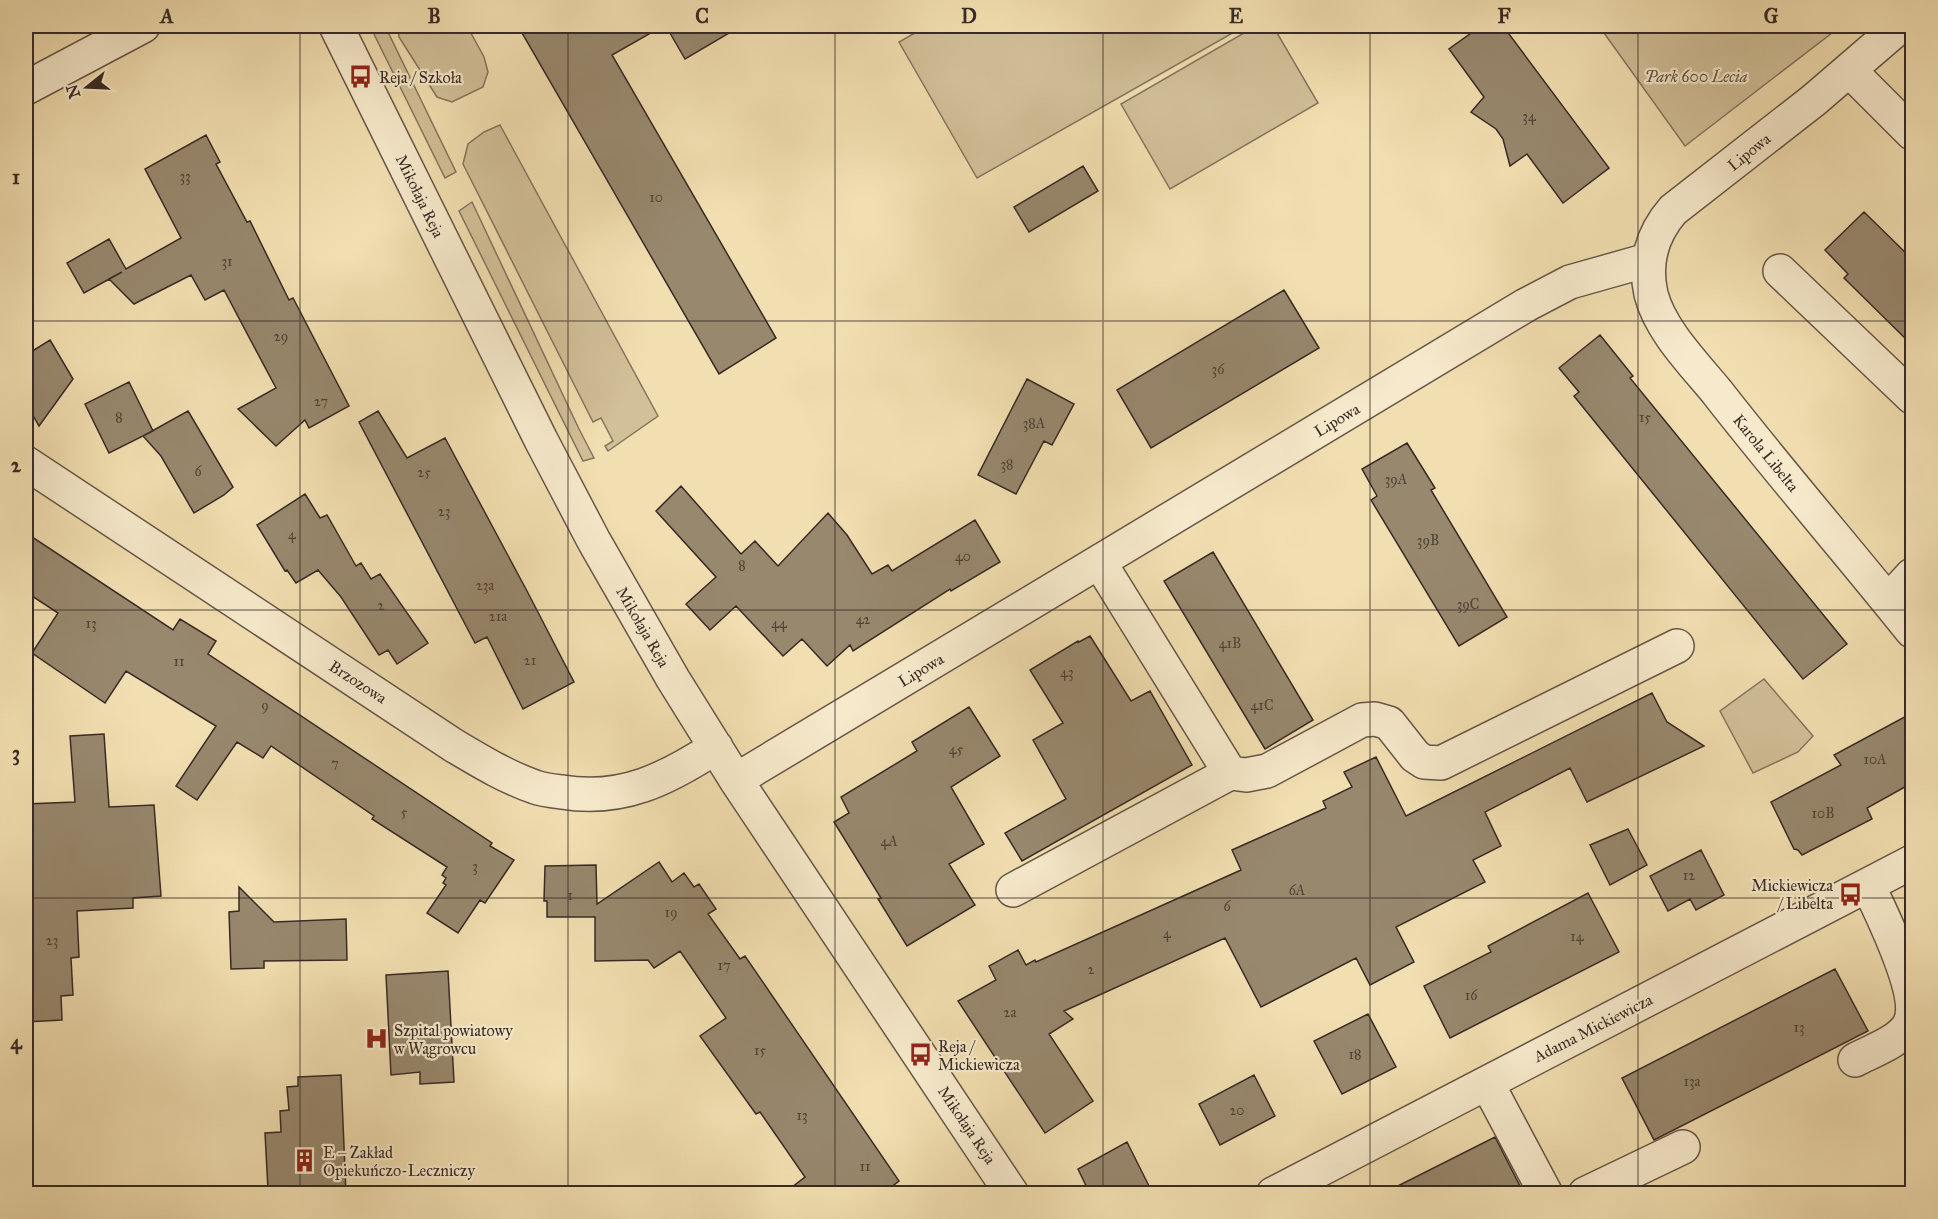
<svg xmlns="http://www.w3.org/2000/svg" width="1938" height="1219" viewBox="0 0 1938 1219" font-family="'IM FELL Great Primer',serif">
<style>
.green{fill:#d2c099;stroke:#84755f;stroke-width:1.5}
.building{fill:#98886e;stroke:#372a25;stroke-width:1.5}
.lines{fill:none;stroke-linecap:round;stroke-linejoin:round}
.minor-casing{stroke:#665748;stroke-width:36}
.minor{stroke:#f7eacc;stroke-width:33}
.grid{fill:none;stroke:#372a25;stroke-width:1.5;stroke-opacity:0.55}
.labels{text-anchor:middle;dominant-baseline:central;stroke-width:4.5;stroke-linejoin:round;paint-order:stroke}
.number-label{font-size:14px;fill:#4f4237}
.park-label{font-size:16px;font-style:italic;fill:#5e5042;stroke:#f7eacc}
.poi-label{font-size:16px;fill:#372a25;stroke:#f7eacc;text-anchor:start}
.street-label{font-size:16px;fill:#372a25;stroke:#f7eacc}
.neatline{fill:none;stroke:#372a25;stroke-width:2}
.grid-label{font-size:20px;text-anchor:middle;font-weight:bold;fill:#372a25}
</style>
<rect width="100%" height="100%" fill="#f2dfb1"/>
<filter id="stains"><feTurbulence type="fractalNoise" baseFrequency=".00333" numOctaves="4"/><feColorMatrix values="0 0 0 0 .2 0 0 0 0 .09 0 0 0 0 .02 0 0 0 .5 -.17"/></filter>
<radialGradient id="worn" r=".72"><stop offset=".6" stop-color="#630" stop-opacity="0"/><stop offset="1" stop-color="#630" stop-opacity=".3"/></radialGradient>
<!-- green -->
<path class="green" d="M370 26H385L456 172 445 178Z
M398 26H467L484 57 488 72 483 87 452 102 437 97 399 37Z
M927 26H1245L977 178 899 42Z
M1256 26H1273L1318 103 1170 189 1121 104Z
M1599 26H1841L1685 146Z
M500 125 658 416 608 451 605 446 613 441 601 418 593 422 463 164 468 144 484 132Z
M472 202 579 429 594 458 583 461 459 211Z
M1764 679 1813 736 1798 752 1753 773 1720 711Z"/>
<!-- building -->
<path class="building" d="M518 26H663L612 55 776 338 719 374Z
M666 26H741L685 59Z
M1481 26H1503L1609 168 1563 203 1527 154 1510 166 1503 139 1496 129 1471 112 1484 97 1449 49Z
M206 135 220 162 216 164 247 222 250 221 289 300 293 298 349 406 309 428 305 420 276 446 238 409 276 388 224 290 205 300 191 275 134 304 109 279 122 272 84 293 67 263 109 239 126 269 181 238 145 169Z
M1083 166 1098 191 1029 232 1014 207Z
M1864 212 1912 259V345L1844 278 1848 274 1825 250Z
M1284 290 1319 348 1151 448 1117 390Z
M1600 335 1633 376 1630 378 1847 644 1803 679 1574 396 1579 392 1559 368Z
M50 340 73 379 39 426 26 403V355Z
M1027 379 1074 404 1052 445 1044 441 1016 494 978 475Z
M129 382 153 431 109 453 85 404Z
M188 411 233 487 224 495 194 513 161 456 143 436Z
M378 411 407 458 445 438 527 591 574 682 523 709 487 637 475 643 359 422Z
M1407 443 1435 488 1431 490 1507 617 1459 646 1371 500 1377 496 1362 469Z
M681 486 741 554 755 541 778 566 828 513 847 535 872 574 888 565 892 571 975 520 1000 562 951 591 950 589 853 651 850 645 827 666 802 639 783 656 736 606 710 630 686 604 716 577 656 511Z
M305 494 320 518 327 515 356 566 361 563 371 579 380 574 428 643 397 664 388 650 379 655 341 597 318 570 296 583 287 570 285 571 257 525Z
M26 533 173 630 180 619 216 641 208 654 492 843 490 846 514 860 485 903 480 900 458 933 427 913 446 885 443 883 446 878 442 875 447 867 372 819 374 816 271 746 263 758 237 742 197 800 176 786 216 726 126 671 105 703 32 653 58 613 26 592Z
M1213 552 1313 720 1265 749 1164 581Z
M1090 636 1131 701 1150 691 1192 765 1022 861 1005 833 1066 799 1033 740 1063 723 1030 670 1078 641 1079 642Z
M1652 693 1667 722 1704 746 1587 802 1570 768 1485 812 1501 846 1473 860 1485 882 1396 927 1414 962 1370 985 1356 958 1261 1007 1225 938 1064 1011 1073 1019 1049 1034 1093 1101 1045 1133 958 1001 996 980 989 966 1018 950 1026 965 1035 960 1036 962 1241 870 1232 850 1326 808 1323 801 1352 787 1344 772 1376 757 1406 816Z
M969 707 1000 756 951 787 984 844 949 864 975 905 907 946 878 899 881 898 834 822 849 813 841 797 917 751 912 742Z
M1912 713V783L1867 808 1872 819 1802 855 1798 850 1794 849 1771 802 1841 765 1834 755Z
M104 734 109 807 154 805 161 896 133 898V908L77 911 79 957 71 958 73 995 61 996 62 1020 26 1022V804L75 802 70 736Z
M1628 829 1647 865 1610 885 1590 845Z
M1701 850 1724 895 1696 910 1690 899 1668 911 1650 876Z
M659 862 672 882 684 873 694 887 699 884 716 909 708 914 740 959 745 956 899 1181 882 1194H783L805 1177 760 1112 756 1114 700 1036 726 1018 680 951 654 968 648 960 595 961V917H547V901H544L545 866 596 865 597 904Z
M239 887 274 922 346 919 347 960 264 961V968L231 969 229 912 239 911Z
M1588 893 1619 952 1450 1038 1424 986 1491 952 1488 946Z
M1835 969 1868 1031 1654 1140 1622 1078Z
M448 971 454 1082 420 1084V1072L391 1075 386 975Z
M1368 1014 1396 1067 1342 1094 1314 1041Z
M341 1075 346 1194H303V1189L268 1190 265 1133 281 1132 280 1111 289 1110 287 1087 298 1086V1077Z
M1254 1075 1275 1116 1220 1145 1199 1104Z
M1495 1137 1524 1194H1382Z
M1127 1142 1153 1194H1090L1078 1169Z"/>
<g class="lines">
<defs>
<path id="minor" d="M336 26 541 440 594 541 673 679 736 780 1012 1194
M1900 26 1814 100 1673 210C1652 234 1644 263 1651 294 1660 330 1694 364 1717 392 1780 473 1848 551 1912 631
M1849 70 1912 133
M26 88 143 26
M1780 271 1912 397
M26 463 453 745C480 761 506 777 535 787 543 790 553 791 562 792 622 802 667 779 716 747
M1100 563 1230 773 1246 775 1267 771 1362 720 1375 719 1389 723 1415 756 1424 762 1441 763 1677 646
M1888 601 1912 575
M736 780 1526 305 1570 282 1648 260
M1013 890 1230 773
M1855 1060C1872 1051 1899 1042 1909 1025 1924 997 1881 913 1868 885
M1487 1083 1546 1194
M1273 1194 1912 862
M1585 1194 1683 1147"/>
</defs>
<!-- minor casing -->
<use href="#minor" class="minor-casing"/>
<!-- minor -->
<use href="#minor" class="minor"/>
</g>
<!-- grid -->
<path class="grid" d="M300 26V1194M568 26V1194M835 26V1194M1103 26V1194M1370 26V1194M1638 26V1194M26 321H1912M26 610H1912M26 898H1912"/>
<!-- icons -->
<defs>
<symbol id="bus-bare" viewBox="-9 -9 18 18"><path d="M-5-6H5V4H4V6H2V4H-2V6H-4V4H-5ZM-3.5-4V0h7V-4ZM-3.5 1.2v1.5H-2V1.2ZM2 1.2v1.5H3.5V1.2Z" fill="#8f2418" stroke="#f7eacc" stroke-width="2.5" paint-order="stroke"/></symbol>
<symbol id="hospital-bare" viewBox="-9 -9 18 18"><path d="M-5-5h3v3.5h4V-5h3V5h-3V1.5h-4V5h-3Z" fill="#8f2418" stroke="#f7eacc" stroke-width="2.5" paint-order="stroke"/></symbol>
<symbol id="building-bare" viewBox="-9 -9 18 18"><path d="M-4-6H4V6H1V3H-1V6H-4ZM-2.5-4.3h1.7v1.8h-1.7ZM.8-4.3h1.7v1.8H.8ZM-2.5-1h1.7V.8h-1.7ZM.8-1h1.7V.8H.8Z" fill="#8f2418" stroke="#f7eacc" stroke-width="2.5" paint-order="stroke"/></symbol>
</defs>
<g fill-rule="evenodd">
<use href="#bus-bare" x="344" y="60" width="33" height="33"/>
<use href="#bus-bare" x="1834" y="878" width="33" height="33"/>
<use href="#hospital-bare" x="360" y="1022" width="33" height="33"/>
<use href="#bus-bare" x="904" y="1038" width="33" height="33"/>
<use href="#building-bare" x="288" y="1144" width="33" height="33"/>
</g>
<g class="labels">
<!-- number labels -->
<g class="number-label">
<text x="1529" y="116">34</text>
<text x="185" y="176">33</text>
<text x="656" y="197">10</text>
<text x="227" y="261">31</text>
<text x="281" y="336">29</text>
<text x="1218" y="369">36</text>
<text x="321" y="401">27</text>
<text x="119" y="417">8</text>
<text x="1645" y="417">15</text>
<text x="1034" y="423">38A</text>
<text x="1007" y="464">38</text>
<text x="198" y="471">6</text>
<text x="424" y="472">25</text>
<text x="1396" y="479">39A</text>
<text x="444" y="511">23</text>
<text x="292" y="534">4</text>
<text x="1428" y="540">39B</text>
<text x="963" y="556">40</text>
<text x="742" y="565">8</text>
<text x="485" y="585">23a</text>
<text x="1468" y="604">39C</text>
<text x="381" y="605">2</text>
<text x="498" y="616">21a</text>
<text x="863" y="619">42</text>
<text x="91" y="623">13</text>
<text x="779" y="623">44</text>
<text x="1230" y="643">41B</text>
<text x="530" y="660">21</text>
<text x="179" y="661">11</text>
<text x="1067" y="672">43</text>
<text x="265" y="705">9</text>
<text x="1262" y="705">41C</text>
<text x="956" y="749">45</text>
<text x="1875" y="759">10A</text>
<text x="335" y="763">7</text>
<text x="404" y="812">5</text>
<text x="1823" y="813">10B</text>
<text x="889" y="841">4A</text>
<text x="475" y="866">3</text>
<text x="1689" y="875">12</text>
<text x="1297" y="890">6A</text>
<text x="570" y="895">1</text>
<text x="1227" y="906">6</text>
<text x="671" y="912">19</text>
<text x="1167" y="933">4</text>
<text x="1577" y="936">14</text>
<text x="52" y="940">23</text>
<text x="724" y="965">17</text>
<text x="1091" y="969">2</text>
<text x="1471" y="995">16</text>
<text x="1010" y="1012">2a</text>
<text x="1799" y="1027">13</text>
<text x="760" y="1050">15</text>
<text x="1355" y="1054">18</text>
<text x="1692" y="1081">13a</text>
<text x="1237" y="1110">20</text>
<text x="802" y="1115">13</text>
<text x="865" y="1166">11</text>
</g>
<!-- park labels -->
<g class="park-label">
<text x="1696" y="76">Park 600 Lecia</text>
</g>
<!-- poi labels -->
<g class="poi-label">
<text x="379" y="77">Reja / Szkoła</text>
<text x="1833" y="885" text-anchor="end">Mickiewicza<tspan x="1833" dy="18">/ Libelta</tspan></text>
<text x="394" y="1030">Szpital powiatowy<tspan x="394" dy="18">w Wągrowcu</tspan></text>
<text x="938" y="1046">Reja /<tspan x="938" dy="18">Mickiewicza</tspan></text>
<text x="323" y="1152">E – Zakład<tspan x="323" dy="18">Opiekuńczo-Leczniczy</tspan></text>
</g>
<!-- street labels -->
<g class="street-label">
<text transform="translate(1749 152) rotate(-39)">Lipowa</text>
<text transform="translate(420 196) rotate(64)">Mikołaja Reja</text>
<text transform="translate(1337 420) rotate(-31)">Lipowa</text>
<text transform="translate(1766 453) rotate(51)">Karola Libelta</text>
<text transform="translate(643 627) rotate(60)">Mikołaja Reja</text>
<text transform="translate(921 670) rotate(-31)">Lipowa</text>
<text transform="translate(358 682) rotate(33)">Brzozowa</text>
<text transform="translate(1593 1028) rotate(-27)">Adama Mickiewicza</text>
<text transform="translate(967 1125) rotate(56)">Mikołaja Reja</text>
</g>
</g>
<!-- margin -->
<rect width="1938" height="1219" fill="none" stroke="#f2dfb1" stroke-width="66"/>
<!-- north arrow -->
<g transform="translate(87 87) rotate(252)" stroke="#f7eacc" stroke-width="4.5" paint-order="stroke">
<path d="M0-4.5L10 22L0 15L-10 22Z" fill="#372a25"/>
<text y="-9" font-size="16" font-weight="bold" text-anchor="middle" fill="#372a25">N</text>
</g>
<rect x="33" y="33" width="1872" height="1153" class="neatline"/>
<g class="grid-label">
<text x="167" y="23">A</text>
<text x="434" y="23">B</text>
<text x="702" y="23">C</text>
<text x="969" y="23">D</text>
<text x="1236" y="23">E</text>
<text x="1504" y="23">F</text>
<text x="1771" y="23">G</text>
<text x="16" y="184">1</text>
<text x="16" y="472">2</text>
<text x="16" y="760">3</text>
<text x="16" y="1049">4</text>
</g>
<rect width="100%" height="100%" filter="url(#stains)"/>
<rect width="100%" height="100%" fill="url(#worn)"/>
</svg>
